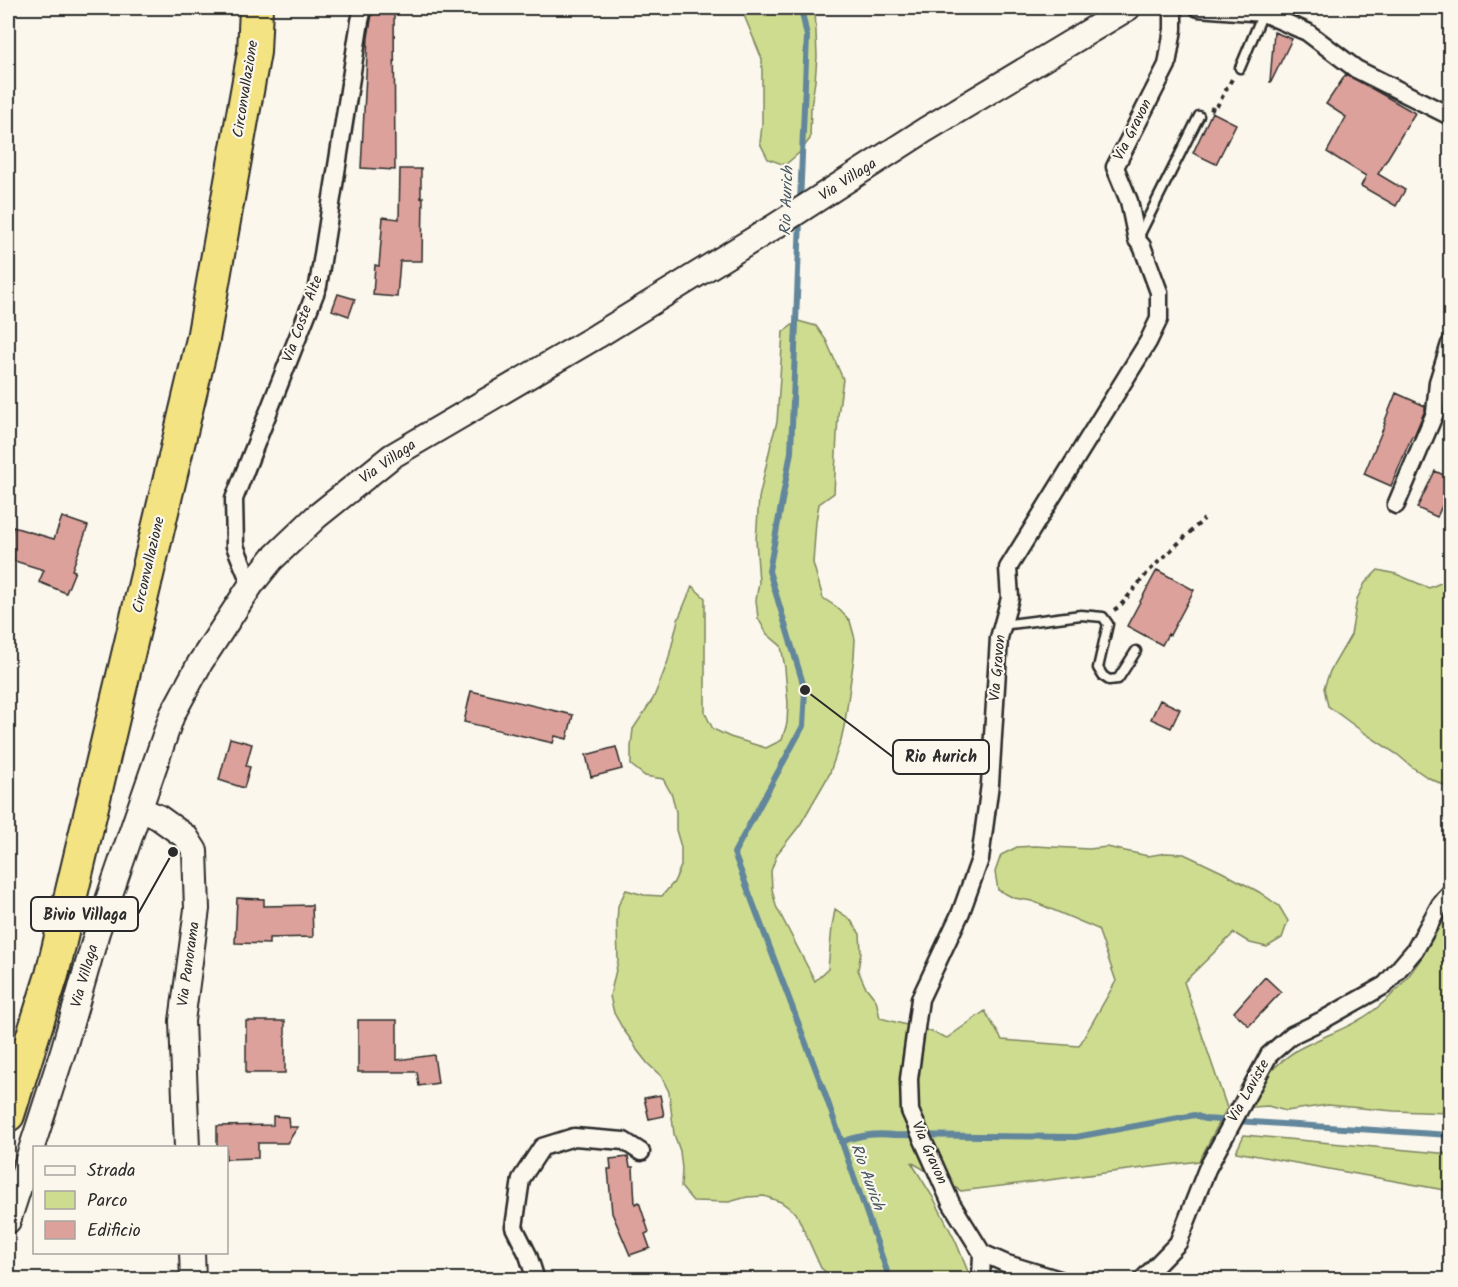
<svg xmlns="http://www.w3.org/2000/svg" width="1458" height="1287" viewBox="0 0 1458 1287" font-family="Kalam,sans-serif">
<style>
.green{fill:#cedc90;stroke:#7c845e;stroke-width:1.5}
.lines{fill:none;stroke-linecap:round;stroke-linejoin:round}
.stream{stroke:#62869b;stroke-width:6}
.building{fill:#dba19a;stroke:#2b2b2b;stroke-width:1.5}
.lane-casing{stroke:#2b2b2b;stroke-width:13}
.street-casing{stroke:#2b2b2b;stroke-width:21}
.secondary-casing{stroke:#2b2b2b;stroke-width:28}
.highway-casing{stroke:#2b2b2b;stroke-width:36}
.path{stroke:#2b2b2b;stroke-width:4;stroke-dasharray:4.5 4.5;stroke-linecap:butt}
.lane{stroke:#fbf7ec;stroke-width:8}
.street{stroke:#fbf7ec;stroke-width:16}
.secondary{stroke:#fbf7ec;stroke-width:24}
.highway{stroke:#f4e382;stroke-width:32}
.labels{text-anchor:middle;dominant-baseline:central;stroke-width:4.5;stroke-linejoin:round;paint-order:stroke}
.street-label{font-size:15px;fill:#2b2b2b;stroke:#fbf7ec}
.water-label{font-size:16px;font-style:italic;fill:#475863;stroke:#fbf7ec}
.leader{fill:none;stroke:#2b2b2b;stroke-width:2}
.callout-dot{fill:#2b2b2b;stroke:#fbf7ec;stroke-width:2}
.callout{fill:#fbf7ec;stroke:#2b2b2b;stroke-width:2}
.callout-label{font-size:16px;text-anchor:middle;font-weight:bold;fill:#2b2b2b}
</style>
<rect width="100%" height="100%" fill="#fbf7ec"/>
<filter id="ink" filterUnits="userSpaceOnUse"><feTurbulence type="fractalNoise" baseFrequency=".0167" numOctaves="2"/><feDisplacementMap in="SourceGraphic" scale="12" xChannelSelector="R" yChannelSelector="G"/><feConvolveMatrix kernelMatrix="1 2 1 2 8 2 1 2 1" color-interpolation-filters="sRGB"/></filter>
<g filter="url(#ink)">
<!-- green -->
<path class="green" d="M741 8H815L817 57 815 81 811 107 810 139 799 153 785 165 768 159 760 143 762 125V59Z
M798 321 816 326 826 340 843 379 838 415 834 493 819 504 816 521 813 563 823 598 838 608 850 621 855 639 854 657 845 722 841 740 829 775 800 825 777 854 771 871 772 889 776 906 815 981 828 969 832 927 835 909 850 919 860 934 861 952 858 970 865 986 876 1000 880 1018 929 1031 947 1038 985 1011 1002 1040 1079 1046 1116 981 1098 929 1032 901 1014 898 998 890 995 872 1001 855 1017 847 1035 846 1089 849 1107 847 1148 856 1166 853 1184 854 1222 872 1259 892 1279 906 1288 921 1282 938 1267 947 1250 943 1234 933 1184 982 1227 1108 1199 1161 961 1191 911 1162 934 1199 956 1242 971 1279H834L821 1268 796 1213 781 1202 764 1196 747 1197 729 1202 693 1201 681 1187 682 1169 680 1151 674 1134 669 1092 661 1076 648 1064 637 1050 634 1044 623 1029 614 1013 610 996 618 961 617 924 618 906 626 890 644 895 662 896 674 882 681 866V847L676 830V812L672 795 663 779 645 776 631 765V747L633 729 653 699 660 682 668 661 678 620 692 586 705 598V713L713 729 730 737 766 748 782 740 787 723 788 704 785 668 781 646 767 634 758 618 756 600 759 582 756 540 759 498 772 439 777 422 783 332Z
M1378 570 1396 574 1429 588 1450 579V788L1427 777 1412 767 1398 755 1363 732 1328 706 1324 688 1330 671 1351 635 1357 599 1365 583Z
M1448 910 1450 912V1113L1394 1111 1328 1105 1286 1111 1268 1106 1239 1108C1256 1087 1273 1065 1297 1050 1324 1035 1354 1027 1378 1007 1410 982 1430 946 1448 910Z
M1244 1135 1450 1154V1191L1236 1152Z"/>
<g class="lines">
<!-- stream -->
<path class="stream" d="M800 203 807 36 801 8
M800 219 791 452 769 571 805 690 803 726 734 853 824 1091 890 1280
M841 1142C861 1135 873 1133 894 1135L1076 1137 1195 1115 1205 1119 1450 1135"/>
</g>
<!-- building -->
<path class="building" d="M373 8H394L395 170 361 168 368 37Z
M1274 32 1292 39 1271 82H1270Z
M1346 74 1415 113 1378 174 1405 190 1396 206 1361 186 1366 176 1327 152 1346 117 1326 104Z
M1212 112 1236 124 1216 164 1193 153Z
M400 169H421V198L423 197 422 261H400L397 297 373 295 375 265 379 266 383 217 399 219Z
M338 294 355 299 349 316 332 310Z
M1396 393 1425 406V410L1414 436H1412L1391 486 1364 474 1385 424 1384 423Z
M1435 471 1450 478V488L1437 517 1417 508Z
M62 517 88 526 72 570 75 571 66 593 39 582 44 570 8 559V546L13 527 54 539Z
M1157 570 1194 590 1170 635 1168 634 1162 645 1127 626Z
M471 691 573 715 567 739 555 736 553 743 464 722Z
M1160 700 1180 709 1171 728 1151 719Z
M230 738 252 744 246 766 250 767 244 788 219 780Z
M616 747 622 769 591 777 586 755Z
M237 898 264 899V906L312 905 313 937 269 938V944L235 943Z
M1265 977 1281 992 1249 1026 1234 1012Z
M358 1020H397V1060L434 1055 438 1083 419 1086 417 1072H358Z
M246 1021H285V1073H246Z
M660 1095 664 1116 649 1119 644 1098Z
M273 1116 288 1117 289 1127H298L287 1143H258V1158L226 1159V1148H217V1126L273 1125Z
M628 1157 630 1167H633L635 1204 639 1202 649 1232 645 1234 650 1248 630 1255 612 1213 608 1169H611L610 1159Z"/>
<g class="lines">
<defs>
<path id="lane" d="M1240 68 1263 13
M1139 236 1199 116
M1002 625 1081 615 1103 617 1108 624 1098 668 1103 676 1109 680 1118 679 1136 651"/>
<path id="street" d="M1198 8 1263 13 1307 32 1356 69 1450 116
M1396 505 1435 413 1438 382 1450 344
M251 585 235 546 234 499 318 286 360 21 363 8
M982 1253 951 1203 910 1111 909 1079 920 999 961 912 980 859 990 784 999 638 1010 598 1008 568 1148 342 1159 319V292L1142 246 1137 240 1129 201 1115 167 1167 65 1173 29V8
M982 1253 1007 1264 1060 1280
M536 1280 528 1255 514 1227 521 1179 542 1147 574 1137 624 1141 641 1152
M981 1280 982 1253
M1142 1280 1178 1243 1207 1169 1269 1055 1292 1035 1323 1020 1385 985 1415 950 1440 905 1450 893"/>
<path id="secondary" d="M140 809 158 817 186 837 195 851 197 909 182 1021 187 1148
M8 1221 63 1051 97 932 172 715 200 663 251 585 272 559 316 517 392 456 597 336 777 225 925 130 1128 8
M192 1252 193 1280"/>
<path id="highway" d="M8 1115 52 975 203 339 254 52 256 8"/>
</defs>
<!-- lane casing -->
<use href="#lane" class="lane-casing"/>
<!-- street casing -->
<use href="#street" class="street-casing"/>
<!-- secondary casing -->
<use href="#secondary" class="secondary-casing"/>
<!-- highway casing -->
<use href="#highway" class="highway-casing"/>
<!-- path -->
<path class="path" d="M1210 108 1215 110 1232 79
M1114 610 1120 606 1149 571 1204 519"/>
<!-- lane -->
<use href="#lane" class="lane"/>
<!-- street -->
<use href="#street" class="street"/>
<!-- secondary -->
<use href="#secondary" class="secondary"/>
<!-- highway -->
<use href="#highway" class="highway"/>
</g>
</g>
<g class="labels">
<!-- street labels -->
<g class="street-label">
<text transform="translate(246 89) rotate(-81)">Circonvallazione</text>
<text transform="translate(1133 130) rotate(-63)">Via Gravon</text>
<text transform="translate(848 180) rotate(-33)">Via Villaga</text>
<text transform="translate(303 319) rotate(-70)">Via Coste Alte</text>
<text transform="translate(388 462) rotate(-35)">Via Villaga</text>
<text transform="translate(149 565) rotate(-77)">Circonvallazione</text>
<text transform="translate(998 668) rotate(-85)">Via Gravon</text>
<text transform="translate(189 964) rotate(-82)">Via Panorama</text>
<text transform="translate(85 976) rotate(-74)">Via Villaga</text>
<text transform="translate(1249 1091) rotate(-61)">Via Laviste</text>
<text transform="translate(929 1153) rotate(66)">Via Gravon</text>
</g>
<!-- water labels -->
<g class="water-label">
<text transform="translate(787 201) rotate(-88)">Rio Aurich</text>
<text transform="translate(867 1177) rotate(70)">Rio Aurich</text>
</g>
</g>
<!-- callouts -->
<path class="leader" d="M805 690L893 757M173 852L138 914"/>
<g class="callout-dot">
<circle cx="805" cy="690" r="6"/>
<circle cx="173" cy="852" r="6"/>
</g>
<g class="callout">
<rect x="893" y="740" width="96" height="34" rx="6"/>
<rect x="31" y="897" width="107" height="34" rx="6"/>
</g>
<g class="callout-label">
<text x="941" y="762">Rio Aurich</text>
<text x="85" y="920">Bivio Villaga</text>
</g>
<!-- margin -->
<rect width="1458" height="1287" fill="none" stroke="#fbf7ec" stroke-width="30"/>
<rect x="15" y="15" width="1428" height="1257" fill="none" stroke="#2b2b2b" stroke-width="2" filter="url(#ink)"/>
<!-- legend -->
<rect x="33" y="1146" width="195" height="108" fill="#fbf7ec" stroke="#a8a59f" stroke-width="1.5"/>
<rect x="45" y="1166" width="30" height="9" fill="#fbf7ec" stroke="#a8a59f" stroke-width="1.5"/>
<text x="87" y="1176" font-size="18" fill="#2b2b2b">Strada</text>
<rect x="45" y="1191" width="30" height="18" fill="#cedc90" stroke="#a8a59f" stroke-width="1.5"/>
<text x="87" y="1206" font-size="18" fill="#2b2b2b">Parco</text>
<rect x="45" y="1221" width="30" height="18" fill="#dba19a" stroke="#a8a59f" stroke-width="1.5"/>
<text x="87" y="1236" font-size="18" fill="#2b2b2b">Edificio</text>
</svg>
